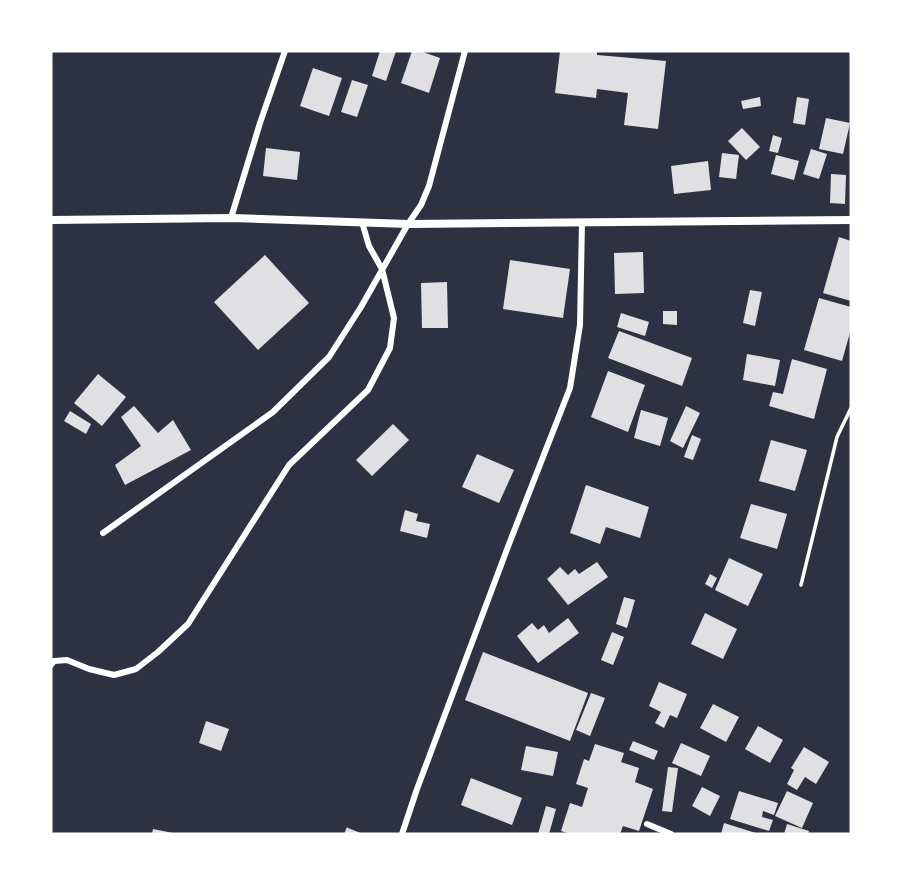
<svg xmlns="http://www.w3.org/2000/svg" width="902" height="885" viewBox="0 0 902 885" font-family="Manrope,sans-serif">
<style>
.building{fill:#e0e0e3}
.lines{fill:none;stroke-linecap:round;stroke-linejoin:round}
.service{stroke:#fff;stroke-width:3.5}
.minor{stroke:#fff;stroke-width:6}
.tertiary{stroke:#fff;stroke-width:8}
</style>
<rect width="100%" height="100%" fill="#2d3142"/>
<!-- building -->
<path class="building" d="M380 51H396L386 81 372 76Z
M412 51H420L440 58 429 93 401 83Z
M560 51H597V55L666 61 658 129 624 125 628 93 597 89 596 98 555 93Z
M313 68 342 78 329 116 300 106Z
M352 80 368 85 357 117 341 112Z
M760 97 761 106 743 109 741 101Z
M797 97 809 99 805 125 793 123Z
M826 118 850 123 843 154 819 149Z
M742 128 760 147 746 160 728 141Z
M773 135 782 138 778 153 769 151Z
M266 148 300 152 297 180 263 176Z
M811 149 827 154 819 179 803 174Z
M722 153 739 155 736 179 719 177Z
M776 155 799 161 794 180 771 174Z
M708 161 711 190 674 194 671 166Z
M831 174 846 175 845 204 830 203Z
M839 237 851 241V301L823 293Z
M643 252 644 293 615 294 614 253Z
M265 255 309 303 258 350 214 302Z
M510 260 570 269 563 318 503 309Z
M447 282 448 328H422L421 283Z
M750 290 762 292 755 326 743 323Z
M819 298 851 307V329L842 361 804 350Z
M663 311H677V325L663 324Z
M621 313 649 322 645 336 617 327Z
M619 331 692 358 682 386 608 358Z
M747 354 780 360 775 386 743 380Z
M792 359 827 369 814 419 769 406 773 392 783 394Z
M608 371 645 385 628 432 591 417Z
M98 374 126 397 102 426 74 403Z
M134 406 158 433 173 420 191 450 125 485 115 465 141 446 121 417Z
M686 406 700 413 683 448 670 441Z
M641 410 668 418 660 446 634 438Z
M70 411 91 424 86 434 64 421Z
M393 424 409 440 372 476 356 460Z
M692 435 701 439 693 460 684 457Z
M771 440 807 450 795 491 759 481Z
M477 454 514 470 499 503 462 487Z
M586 485 649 507 640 538 606 527 600 544 570 533Z
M751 504 787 514 777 549 740 538Z
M405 510 418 514 416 521 430 524 427 538 400 531Z
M729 558 763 574 748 606 715 590Z
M597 562 608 577 568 605 547 579 560 567 568 575 575 569 579 574Z
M710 574 717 578 712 588 705 584Z
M624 597 635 600 627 628 616 624Z
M705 613 737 629 723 659 691 644Z
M568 618 579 633 538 663 517 636 532 623 538 630 544 625 549 633Z
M612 632 624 637 613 665 601 660Z
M483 652 588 693 570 741 465 700Z
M659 682 687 694 677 718 670 715 664 728 655 723 661 712 649 706Z
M591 693 605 698 590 736 576 730Z
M713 704 739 717 726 742 700 728Z
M206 721 229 729 221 751 199 743Z
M758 726 783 740 770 763 745 749Z
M633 741 658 751 654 760 629 750Z
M681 743 710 756 701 776 672 763Z
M595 744 624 753 621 762 639 768 635 782 653 789 639 831 623 826 620 834H571L561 831 570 803 582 807 588 788 576 784 584 759 589 761Z
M526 746 558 752 553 776 521 770Z
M804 747 829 762 816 784 805 777 797 790 787 784 794 770 791 768Z
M668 767 678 768 672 812 662 811Z
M471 778 522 798 512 825 461 805Z
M702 787 720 796 710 816 692 806Z
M739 791 778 803 774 815 763 811 762 817 773 820 769 831 730 819Z
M787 791 813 803 802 828 775 816Z
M546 806 556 809 549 834H538Z
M724 823 759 834H721Z
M787 824 809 831 808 834H784Z
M347 827 348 828 363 834H344Z
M153 829 173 833 172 834H152Z"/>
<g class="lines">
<!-- service -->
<path class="service" d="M801 585 837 437 851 408"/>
<!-- minor -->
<path class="minor" d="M231 218 260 123 285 51
M103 533 273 412 329 357 361 307 408 224 421 205 429 186 465 51
M51 665 54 661 67 660 89 669 114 675 136 669 158 652 188 624 289 465 368 390 390 348 394 318 382 269 369 246 362 222
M647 824 671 834
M402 834 417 789 509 544 570 388 580 325 582 222"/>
<!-- tertiary -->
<path class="tertiary" d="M51 220 231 218 408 224 851 220"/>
</g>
<!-- border -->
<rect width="902" height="885" fill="none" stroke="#ffffff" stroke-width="105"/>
</svg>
